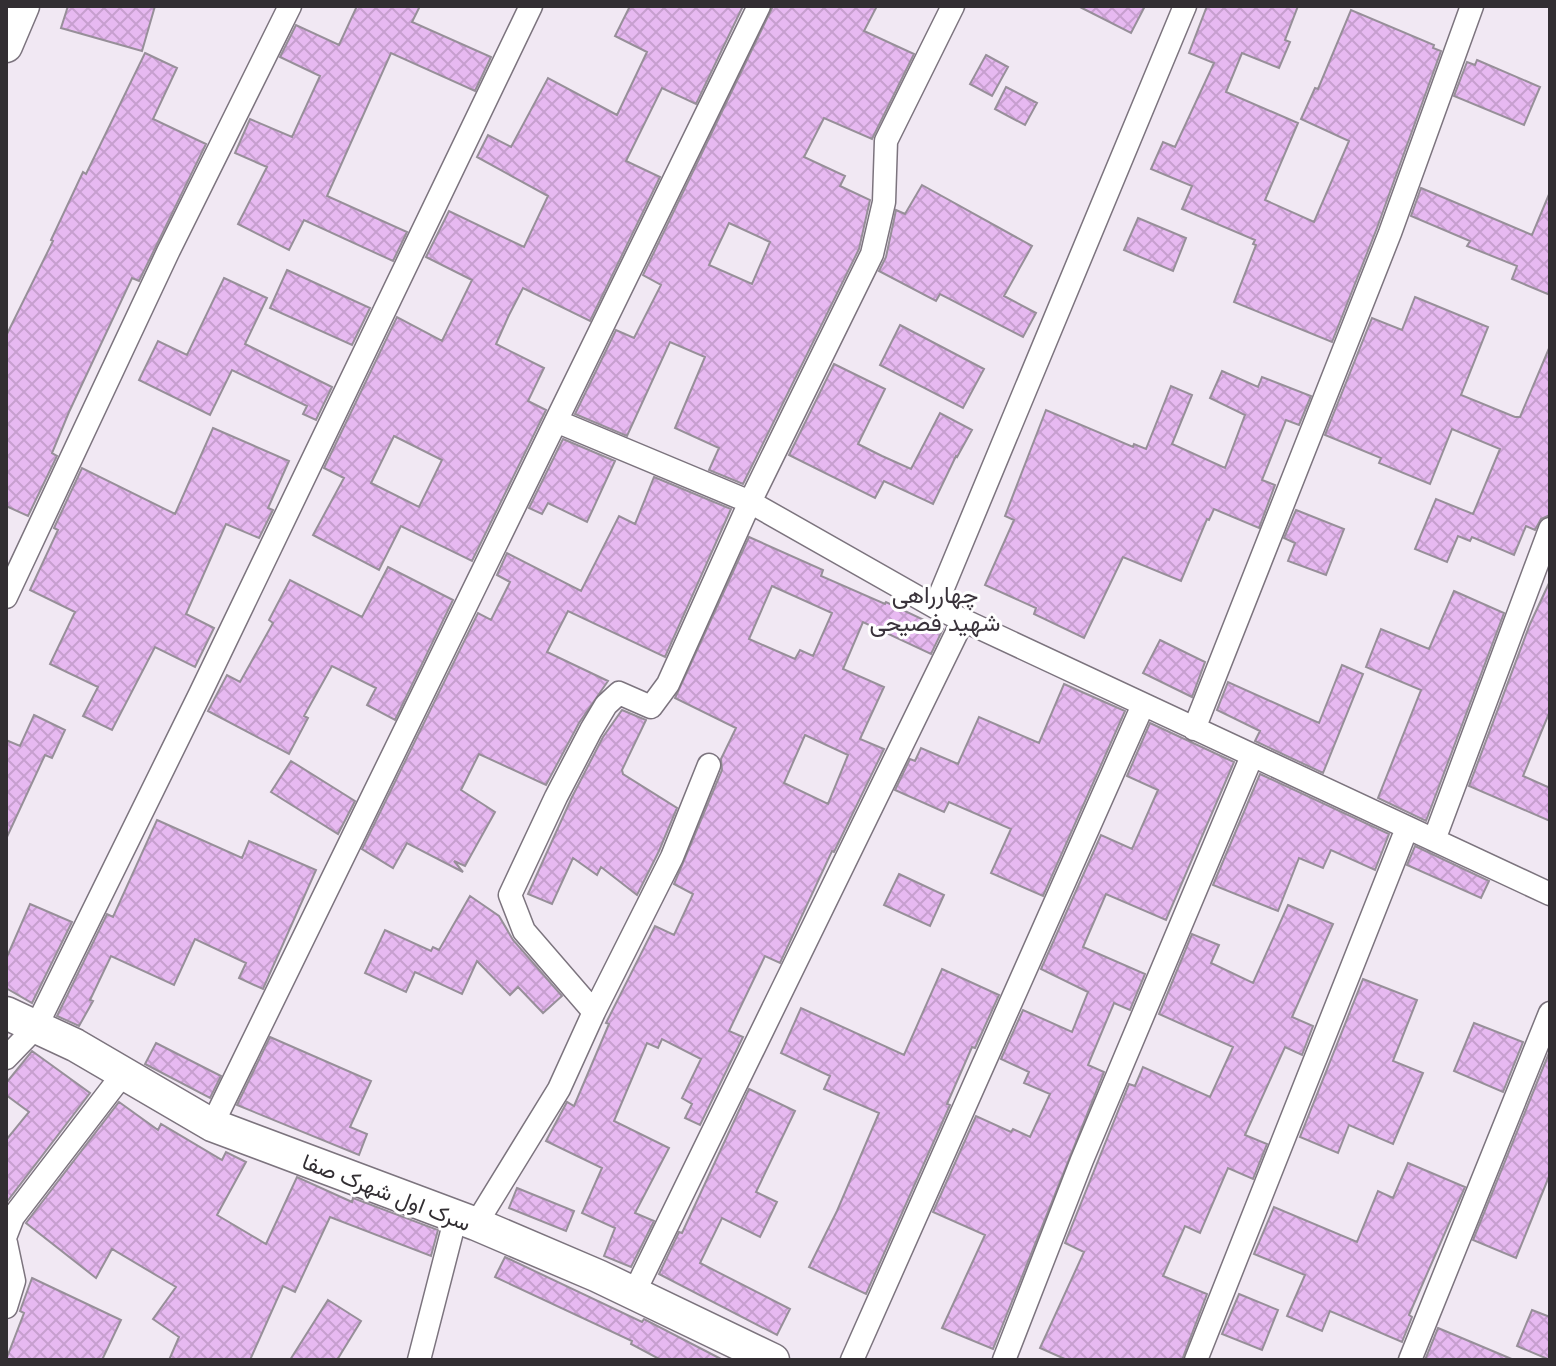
<svg xmlns="http://www.w3.org/2000/svg" width="1556" height="1366" viewBox="0 0 1556 1366" font-family="'Noto Sans',Vazirmatn,sans-serif">
<style>
.building{fill:url(#building-cross-hatch);stroke:#978f99;stroke-width:2;fill-rule:evenodd}
.lines{fill:none;stroke-linecap:round;stroke-linejoin:round}
.street-casing{stroke:#7c747e;stroke-width:25}
.secondary-casing{stroke:#7c747e;stroke-width:35}
.street{stroke:#fff;stroke-width:22}
.secondary{stroke:#fff;stroke-width:32}
.labels{text-anchor:middle;dominant-baseline:central;stroke-width:6;stroke-linejoin:round;paint-order:stroke}
.street-label{font-size:22px;fill:#322e32;stroke:#fff}
.neighbourhood-label{font-size:24px;fill:#3a333b;stroke:#fff}
</style>
<defs>
<pattern id="building-cross-hatch" width="8" height="8" patternUnits="userSpaceOnUse" patternTransform="scale(2)"><rect width="8" height="8" fill="#e7b9f1"/><path d="M0 0l8 8M0 8l8-8" fill="none" stroke="#c79fcf"/></pattern>
</defs>
<rect width="100%" height="100%" fill="#f1e8f3"/>
<!-- building -->
<path class="building" d="M68 6H155L142 51 61 28Z
M357 6H420L412 22 491 57 475 91 391 53 327 196 407 232 393 261 304 220 289 250 238 224 267 167 235 153 250 119 292 137 320 76 280 57 296 25 339 45Z
M630 6H743L696 104 662 88 626 161 660 177 590 321 523 288 509 315 496 344 544 368 528 401 546 410 472 561 401 526 379 570 313 535 344 478 324 468 397 317 442 341 472 280 426 257 449 211 524 247 548 196 477 157 488 135 511 147 548 78 617 115 647 52 615 36ZM394 436 442 460 419 507 371 483Z
M773 6H877L864 31 914 54 872 139 824 118 804 157 845 176 840 186 870 200 859 249 743 484 709 470 719 448 675 428 705 357 670 342 627 436 575 414 616 330 634 338 661 285 643 275ZM729 223 770 242 752 284 709 265Z
M1078 6H1145L1131 33Z
M1207 6H1298L1285 40 1290 42 1279 68 1242 53 1226 92 1298 123 1265 200 1314 222 1349 141 1301 119 1315 88 1318 89 1351 10 1434 45 1433 48 1441 51 1377 228 1332 342 1234 302 1256 245 1253 244 1255 240 1182 209 1192 186 1151 169 1163 142 1175 147 1214 63 1189 53Z
M145 53 177 68 153 119 206 144 139 281 132 278 69 412 52 453 57 456 28 516 6 506V336L53 241 51 240 83 172 86 174Z
M986 55 1008 67 992 96 970 84Z
M1477 60 1540 87 1524 125 1454 96 1467 62 1475 65Z
M1006 87 1037 103 1025 125 995 109Z
M922 185 1032 246 1004 296 1036 313 1023 337 940 294 936 301 879 271 886 257 896 210 905 214Z
M1421 188 1532 235 1550 192V295L1512 279 1517 266 1467 246 1470 241 1411 216Z
M1138 218 1186 238 1173 271 1124 250Z
M287 270 370 308 352 345 270 308Z
M224 278 267 298 245 344 332 387 316 420 303 414 307 406 232 370 210 415 139 380 158 341 187 355Z
M1415 297 1488 327 1461 395 1515 417H1520L1550 346V515L1541 519 1535 530 1526 526 1514 555 1472 537 1470 541 1458 536 1447 562 1415 549 1436 499 1473 514 1500 449 1452 429 1430 484 1379 463 1381 458 1325 435 1372 318 1402 330Z
M900 325 984 369 963 408 880 365Z
M834 364 885 389 858 444 882 456 911 469 940 413 972 430 957 457 956 456 933 504 884 481 875 498 789 455Z
M1222 371 1258 387 1262 377 1311 396 1299 425 1286 420 1262 480 1275 485 1259 528 1214 509 1209 520 1207 519 1181 581 1123 557 1084 638 1034 614 1036 608 985 585 1014 520 1005 516 1046 410 1133 447 1134 444 1146 449 1171 386 1192 395 1172 444 1225 468 1245 415 1210 398Z
M213 428 289 461 268 508 273 510 259 538 226 524 186 614 214 628 195 667 155 647 112 730 83 716 98 687 50 664 75 612 30 590 58 530 54 528 82 468 175 514Z
M563 439 615 461 587 522 548 503 542 514 529 508Z
M654 477 731 509 665 657 568 611 547 652 608 681 579 723 546 785 479 754 461 790 495 812 465 866 454 861 463 872 407 843 393 868 362 849 478 613 491 620 510 582 497 575 507 553 581 591 619 516 635 524Z
M1296 510 1344 529 1326 575 1288 561 1295 543 1284 538Z
M749 537 823 570 821 576 885 604 886 602 943 629 931 654 863 622 843 669 884 687 860 739 884 749 834 852 832 851 780 963 765 956 729 1031 743 1037 700 1125 685 1118 692 1104 682 1098 701 1059 662 1039 658 1048 647 1043 614 1121 669 1148 635 1213 654 1221 631 1267 604 1256 615 1228 582 1213 602 1168 546 1141 567 1102 574 1106 609 1024 606 1023 655 926 674 935 693 894 674 884 722 770 721 759 736 728 675 698ZM772 586 832 613 813 656 800 650 795 659 749 639ZM805 735 848 755 828 804 784 783Z
M388 567 453 600 395 720 367 705 376 688 332 666 304 716 308 718 289 754 208 711 227 675 240 682 273 623 269 620 290 580 362 617Z
M1550 581V711L1523 776 1550 788V821L1469 786 1530 624Z
M1454 591 1504 613 1426 821 1378 798 1421 690 1366 667 1381 629 1429 649Z
M1160 640 1205 662 1192 697 1143 673Z
M1342 665 1363 674 1323 773 1255 741 1260 731 1217 710 1228 682 1319 723Z
M1064 684 1125 711 1043 896 991 873 1011 829 949 802 944 812 895 790 910 759 915 761 921 748 958 764 979 717 1039 743Z
M622 710 646 720 622 770 623 774 677 808 659 851 637 895 601 867 597 875 573 858 552 904 528 894 572 797 603 737Z
M34 715 65 730 52 758 45 755 6 839V740L20 746Z
M1150 723 1234 762 1166 920 1106 894 1083 947 1145 974 1130 1010 1114 1003 1088 1065 1104 1072 993 1349 942 1328 985 1235 933 1212 976 1116 1011 1132 1013 1129 1030 1137 1050 1094 1024 1083 1029 1072 1001 1059 1023 1010 1072 1032 1088 992 1041 969 1101 835 1132 849 1158 790 1127 776Z
M291 761 355 801 338 834 271 792Z
M1260 774 1389 834 1375 870 1331 850 1323 868 1299 858 1278 911 1213 885Z
M157 820 242 858 249 841 316 870 263 989 239 978 246 963 195 939 174 985 111 956 90 1000 93 1001 79 1026 57 1016 107 914 113 917Z
M1415 846 1489 881 1481 898 1407 865Z
M899 874 944 895 930 926 884 905Z
M470 896 499 916 513 940 562 996 543 1013 518 987 510 995 477 961 462 994 415 972 406 992 365 973 385 930 431 951 433 947 439 950Z
M30 904 72 922 32 1003 6 988V959Z
M1288 905 1333 924 1292 1017 1313 1026 1302 1055 1285 1047 1245 1135 1267 1144 1253 1179 1228 1168 1200 1233 1185 1226 1163 1276 1207 1294 1182 1360H1067L1040 1348 1084 1252 1065 1243 1129 1084 1135 1086 1143 1067 1210 1097 1233 1047 1159 1014 1192 934 1219 945 1211 963 1253 983Z
M942 969 999 995 975 1048 972 1047 947 1104 950 1105 866 1294 809 1267 837 1211 879 1113 824 1089 830 1076 781 1053 801 1008 904 1055Z
M1363 979 1417 1000 1393 1061 1423 1073 1393 1144 1349 1125 1338 1153 1300 1137Z
M1474 1023 1523 1042 1503 1092 1454 1071Z
M270 1037 371 1081 350 1127 367 1134 359 1155 237 1105Z
M156 1043 221 1076 210 1098 145 1064Z
M32 1051 90 1093 6 1203V1140L29 1112 6 1095V1083Z
M1549 1053 1550 1174 1516 1258 1473 1240Z
M749 1089 795 1111 756 1192 777 1202 760 1237 722 1218 700 1263 790 1309 777 1335 659 1274 679 1232 682 1233Z
M119 1102 158 1130 161 1124 222 1160 226 1152 246 1162 217 1215 266 1244 297 1177 352 1202 353 1198 438 1230 431 1256 330 1217 295 1292 283 1286 250 1360H169L179 1337 153 1319 176 1287 112 1249 96 1278 26 1223Z
M1408 1163 1465 1187 1409 1315 1412 1317 1402 1342 1330 1311 1322 1331 1287 1316 1305 1275 1254 1254 1274 1207 1357 1242 1378 1191 1393 1198Z
M517 1188 574 1211 566 1231 509 1208Z
M505 1257 642 1322 644 1319 723 1360H661L631 1344 632 1341 495 1277Z
M32 1278 121 1320 102 1360H6L24 1313 20 1311Z
M1239 1294 1278 1310 1262 1350 1222 1334Z
M328 1300 361 1321 337 1360H290Z
M1532 1310 1550 1317V1360L1517 1346Z
M1438 1328 1514 1360H1425Z"/>
<g class="lines">
<defs>
<path id="street" d="M556 421 750 502 935 607 1550 894
M6 597 168 252 290 6
M935 607 1185 6
M1194 729 1390 233 1472 6
M1434 840 1550 529
M594 1012 524 931 510 895 556 797 591 730 606 705 619 693 651 707 668 684 750 502 872 254 884 202 886 141 953 6
M6 1058 36 1027 200 694 531 6
M212 1125 759 6
M476 1224 559 1089 594 1012 672 857 709 765
M6 1235 13 1217 123 1074
M6 1243 14 1281 6 1307
M634 1293 963 620
M419 1360 456 1216
M852 1360 1143 705
M1004 1360 1082 1160 1252 756
M1196 1360 1407 828
M1410 1360 1550 1013"/>
<path id="secondary" d="M6 46 23 6
M6 1013 75 1045 212 1125 476 1224 598 1276 773 1360"/>
</defs>
<!-- street casing -->
<use href="#street" class="street-casing"/>
<!-- secondary casing -->
<use href="#secondary" class="secondary-casing"/>
<!-- street -->
<use href="#street" class="street"/>
<!-- secondary -->
<use href="#secondary" class="secondary"/>
</g>
<g class="labels">
<!-- street labels -->
<g class="street-label">
<text transform="translate(387 1191) rotate(21)">سرک اول شهرک صفا</text>
</g>
<!-- neighbourhood labels -->
<g class="neighbourhood-label">
<text x="935" y="593">چهارراهی<tspan x="935" dy="28">شهید فصیحی</tspan></text>
</g>
</g>
<!-- border -->
<rect width="1556" height="1366" fill="none" stroke="#322e32" stroke-width="16"/>
</svg>
